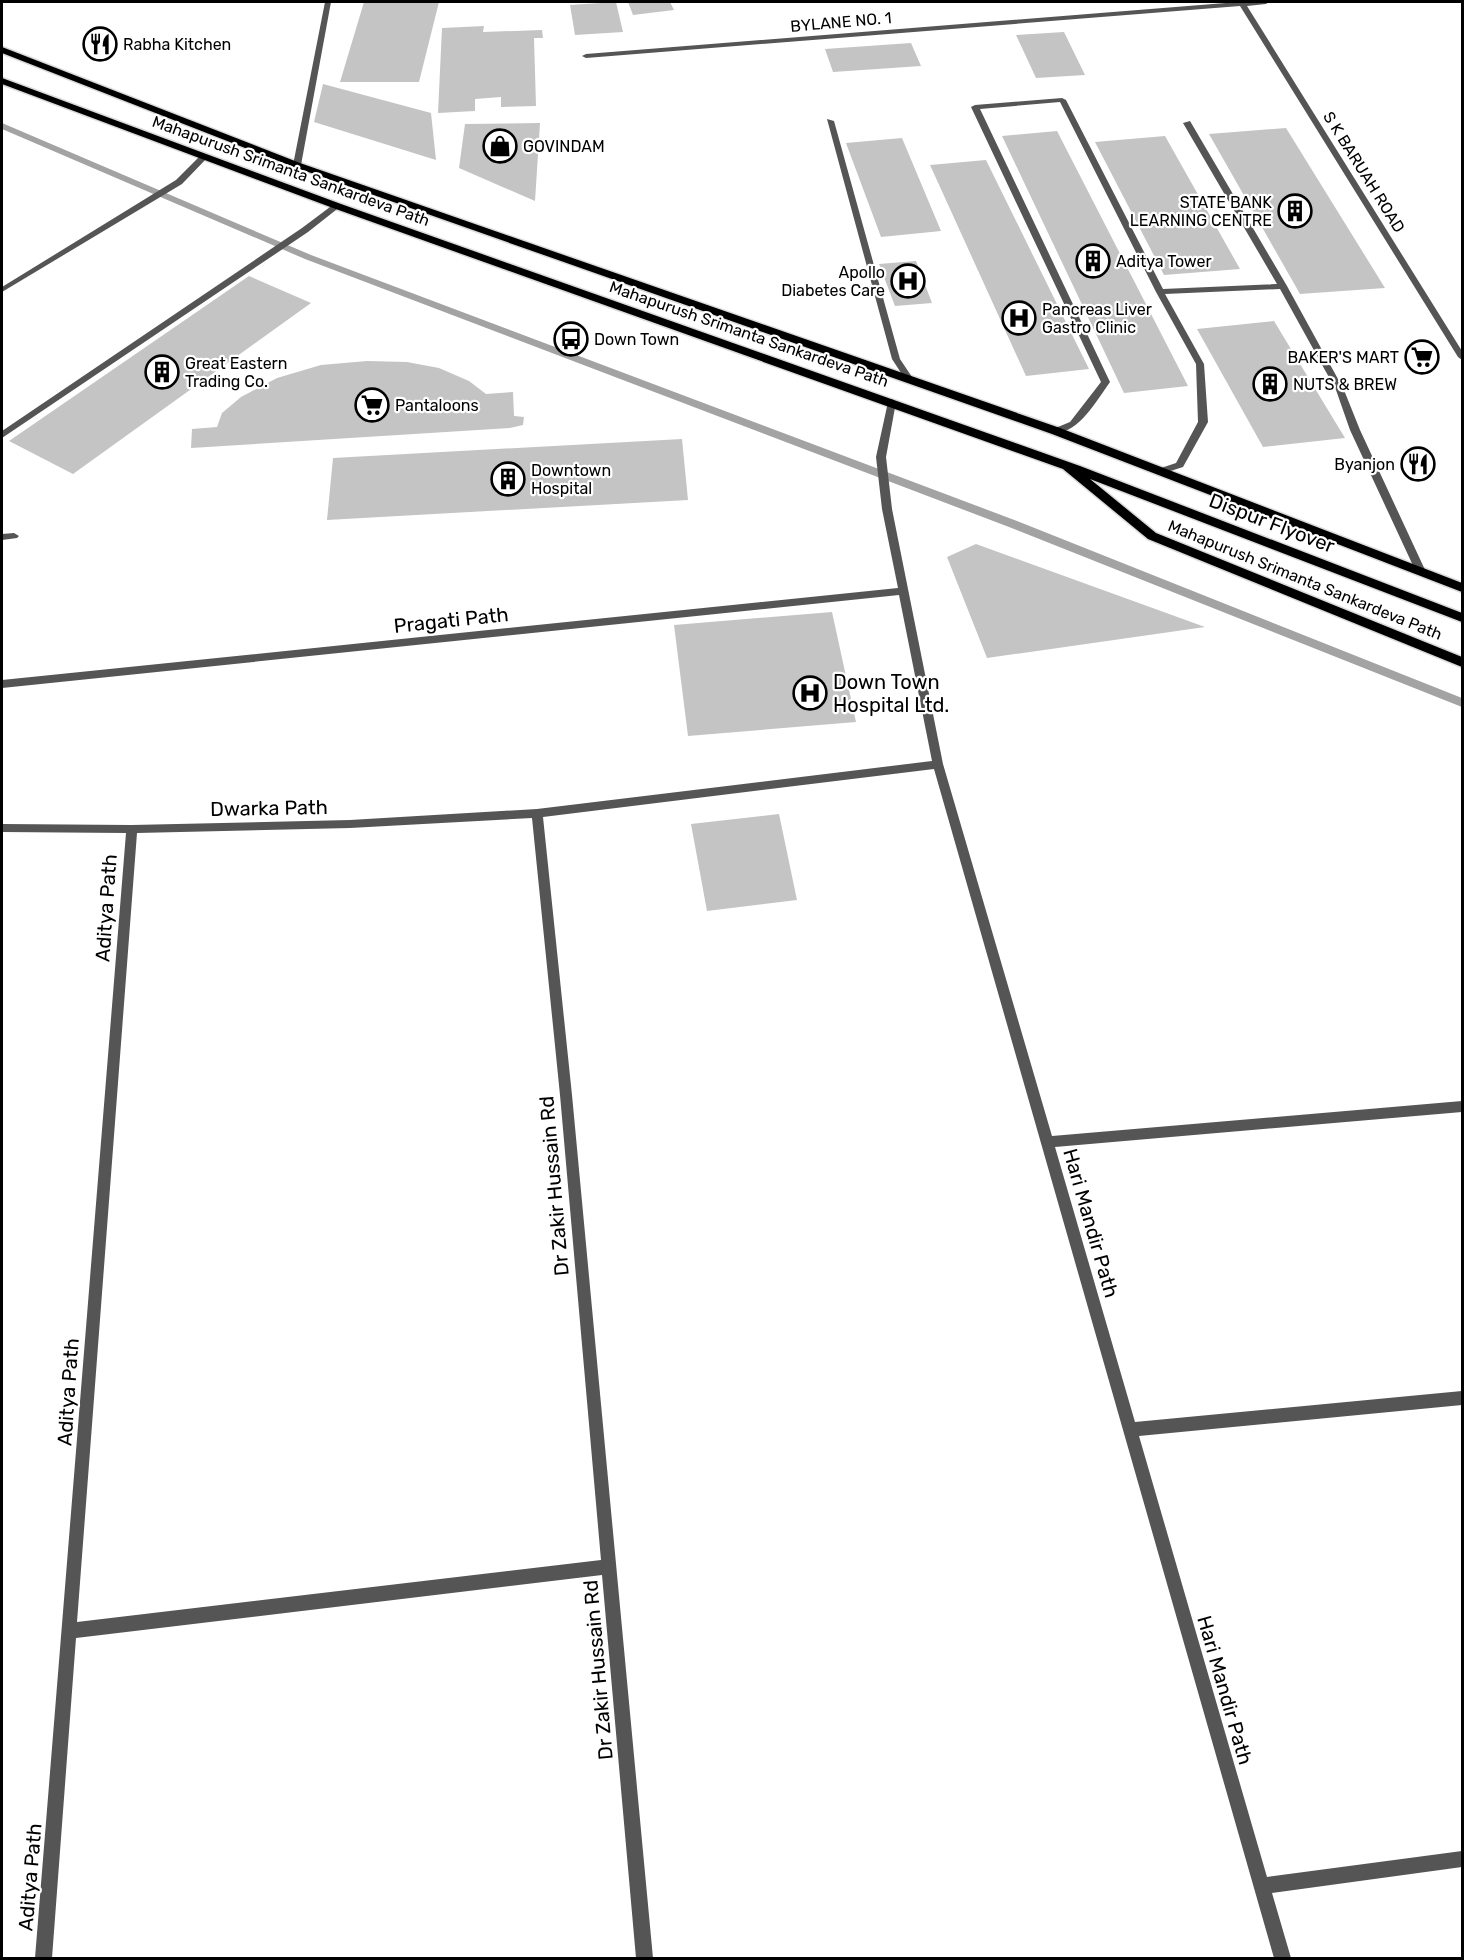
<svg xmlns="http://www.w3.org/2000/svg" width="1464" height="1960" viewBox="0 0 1464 1960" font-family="Rubik,sans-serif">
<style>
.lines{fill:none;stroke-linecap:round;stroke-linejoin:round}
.stream{fill:#a3a3a3;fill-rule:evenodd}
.building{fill:#c4c4c4}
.primary-casing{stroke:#dbdbdb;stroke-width:3}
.lane{fill:#555;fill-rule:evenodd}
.street{fill:#555;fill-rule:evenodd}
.primary{fill:#000;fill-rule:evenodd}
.labels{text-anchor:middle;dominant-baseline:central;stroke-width:4.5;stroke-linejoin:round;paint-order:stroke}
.far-street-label{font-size:16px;fill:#000;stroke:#fff}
.far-poi-label{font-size:16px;fill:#000;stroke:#fff;text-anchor:start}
.street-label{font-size:20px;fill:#000;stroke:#fff}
.poi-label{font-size:20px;fill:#000;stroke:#fff;text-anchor:start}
</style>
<rect width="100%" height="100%" fill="#fff"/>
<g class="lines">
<!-- stream -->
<path class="stream" d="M2 123 311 255 1017 521 1462 698V707L1009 527 305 259 2 129Z"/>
</g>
<!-- building -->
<path class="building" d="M364 2H439L419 82H340Z
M616 2 623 32 575 35 570 5Z
M628 2H670L674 10 633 15Z
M484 26 483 32 542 30 543 38H534L536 106 501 107V97L475 99V111L438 113 442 28Z
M1064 32 1085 75 1036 78 1016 35Z
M911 43 921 66 833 72 825 49Z
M323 84 431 113 436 160 314 122Z
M540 123 535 201 459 168 465 124Z
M1286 128 1385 288 1300 294 1209 134Z
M1057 131 1188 386 1124 393 1002 136Z
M1165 136 1240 269 1164 275 1095 142Z
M902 138 941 231 881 237 846 143Z
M986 160 1089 369 1026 376 930 165Z
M916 261 932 303 895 306 879 264Z
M249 276 311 303 73 474 9 441Z
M1274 321 1345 438 1263 447 1197 329Z
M367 361 407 362 439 368 469 381 486 394 513 392 514 416 524 417 523 425 510 428 191 448 192 429 217 427 222 413 241 397 277 378 321 365Z
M682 439 688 500 327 520 333 458Z
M976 544 1205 627 987 658 947 557Z
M832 612 856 722 688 736 674 625Z
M779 814 797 900 707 911 691 824Z"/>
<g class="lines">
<defs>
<path id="primary" d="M2 47 300 163 1060 428 1462 583V592L1052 434 294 167 2 53Z
M2 78 341 204 1080 466 1462 613V622L1090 479 1156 533 1462 657V667L1148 539 1063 469 333 208 2 84Z"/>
</defs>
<!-- primary casing -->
<use href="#primary" class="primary-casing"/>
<!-- lane -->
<path class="lane" d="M1062 98 1066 100 1163 289 1277 284 1183 123 1190 121 1287 286 1344 390 1360 430 1426 572 1424 574H1418L1416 572 1350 430 1336 390 1280 289 1165 294 1204 364 1208 422 1183 467 1161 474 1158 473V469L1176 463 1198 422 1196 364 1156 292 1060 102 980 109 1110 382C1097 400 1078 435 1053 433V429L1070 422 1101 382 971 107 975 105Z"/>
<!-- street -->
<path class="street" d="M325 2H331L301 165 297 167 293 165Z
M1238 2H1269L1266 4 1247 6 1462 351V360L1458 357 1240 6 586 58 582 56 586 54Z
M827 119 834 121 900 359 912 377 911 379H905L892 359Z
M201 155 208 157 182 184 2 292V287L176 180Z
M334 204 341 206 308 232 2 438V431L302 228Z
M892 399 896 402 886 457 892 509 943 764 1052 1136 1462 1101V1112L1055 1147 1135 1422 1462 1391V1405L1139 1436 1267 1877 1462 1851V1867L1272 1893 1291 1958H1274L934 769 543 817 572 1095 653 1958H636L602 1575 76 1638 52 1958H35L126 833 2 832V824L132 825 350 820 537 809 932 761 899 595 2 688V680L898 588 882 509 876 457 888 402ZM532 818 560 1095 601 1560 77 1622 137 833 350 828Z
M14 533 19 536 17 538 2 540V534Z"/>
<!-- primary -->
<use href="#primary" class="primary"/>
</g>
<!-- icons -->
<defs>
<symbol id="restaurant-ring" viewBox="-11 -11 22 22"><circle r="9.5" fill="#fff" stroke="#000" stroke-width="1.5"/><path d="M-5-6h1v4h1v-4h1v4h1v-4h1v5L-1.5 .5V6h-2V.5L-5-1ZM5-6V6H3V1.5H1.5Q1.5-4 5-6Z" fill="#000"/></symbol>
<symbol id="shop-ring" viewBox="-11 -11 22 22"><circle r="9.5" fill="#fff" stroke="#000" stroke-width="1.5"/><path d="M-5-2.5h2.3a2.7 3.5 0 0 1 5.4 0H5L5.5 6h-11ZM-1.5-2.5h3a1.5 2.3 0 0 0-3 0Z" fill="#000"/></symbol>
<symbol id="building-ring" viewBox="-11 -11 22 22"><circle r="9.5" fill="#fff" stroke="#000" stroke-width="1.5"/><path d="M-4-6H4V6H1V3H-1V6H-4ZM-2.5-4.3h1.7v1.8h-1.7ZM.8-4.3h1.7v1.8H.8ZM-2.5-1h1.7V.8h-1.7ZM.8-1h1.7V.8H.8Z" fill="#000"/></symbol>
<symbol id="hospital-ring" viewBox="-11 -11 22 22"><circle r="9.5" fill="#fff" stroke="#000" stroke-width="1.5"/><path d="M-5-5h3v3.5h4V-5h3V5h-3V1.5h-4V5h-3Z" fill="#000"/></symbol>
<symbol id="bus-ring" viewBox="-11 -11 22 22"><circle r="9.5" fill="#fff" stroke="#000" stroke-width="1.5"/><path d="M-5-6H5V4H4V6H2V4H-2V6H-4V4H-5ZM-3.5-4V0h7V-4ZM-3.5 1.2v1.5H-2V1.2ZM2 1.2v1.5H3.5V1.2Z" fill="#000"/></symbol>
<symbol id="supermarket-ring" viewBox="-11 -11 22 22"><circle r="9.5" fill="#fff" stroke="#000" stroke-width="1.5"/><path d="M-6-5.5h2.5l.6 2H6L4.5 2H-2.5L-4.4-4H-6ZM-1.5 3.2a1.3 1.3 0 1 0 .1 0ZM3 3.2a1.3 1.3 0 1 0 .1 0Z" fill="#000"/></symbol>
</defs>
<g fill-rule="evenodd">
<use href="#restaurant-ring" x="81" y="25" width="38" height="38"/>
<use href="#shop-ring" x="481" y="127" width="38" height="38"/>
<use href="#building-ring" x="1276" y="192" width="38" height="38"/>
<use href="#building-ring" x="1074" y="242" width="38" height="38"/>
<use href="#hospital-ring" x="889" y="262" width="38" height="38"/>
<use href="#hospital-ring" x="1000" y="299" width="38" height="38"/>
<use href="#bus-ring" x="552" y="320" width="38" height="38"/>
<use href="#supermarket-ring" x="1403" y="338" width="38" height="38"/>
<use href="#building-ring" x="143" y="353" width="38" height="38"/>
<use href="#building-ring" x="1251" y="365" width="38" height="38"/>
<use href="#supermarket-ring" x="353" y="386" width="38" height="38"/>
<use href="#restaurant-ring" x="1399" y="445" width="38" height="38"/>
<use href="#building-ring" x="489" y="460" width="38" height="38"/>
<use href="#hospital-ring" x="791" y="674" width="38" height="38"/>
</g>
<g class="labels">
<!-- far-street labels -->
<g class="far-street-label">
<text transform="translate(841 22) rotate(-5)">BYLANE NO. 1</text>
<text transform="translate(291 171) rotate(20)">Mahapurush Srimanta Sankardeva Path</text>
<text transform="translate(1364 172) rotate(58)">S K BARUAH ROAD</text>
<text transform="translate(749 334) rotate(19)">Mahapurush Srimanta Sankardeva Path</text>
<text transform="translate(1305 580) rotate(22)">Mahapurush Srimanta Sankardeva Path</text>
</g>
<!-- far-poi labels -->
<g class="far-poi-label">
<text x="123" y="44">Rabha Kitchen</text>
<text x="523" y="146">GOVINDAM</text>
<text x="1272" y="202" text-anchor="end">STATE BANK<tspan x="1272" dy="18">LEARNING CENTRE</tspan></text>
<text x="1116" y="261">Aditya Tower</text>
<text x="885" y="272" text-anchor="end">Apollo<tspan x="885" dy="18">Diabetes Care</tspan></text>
<text x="1042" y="309">Pancreas Liver<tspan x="1042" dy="18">Gastro Clinic</tspan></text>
<text x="594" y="339">Down Town</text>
<text x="1399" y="357" text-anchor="end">BAKER'S MART</text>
<text x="185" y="363">Great Eastern<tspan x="185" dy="18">Trading Co.</tspan></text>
<text x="1293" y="384">NUTS &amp; BREW</text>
<text x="395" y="405">Pantaloons</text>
<text x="1395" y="464" text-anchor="end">Byanjon</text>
<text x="531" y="470">Downtown<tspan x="531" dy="18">Hospital</tspan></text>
</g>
<!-- street labels -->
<g class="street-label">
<text transform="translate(1272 523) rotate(21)">Dispur Flyover</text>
<text transform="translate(451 620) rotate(-6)">Pragati Path</text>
<text transform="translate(269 808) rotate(-1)">Dwarka Path</text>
<text transform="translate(106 908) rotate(-86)">Aditya Path</text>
<text transform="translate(554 1186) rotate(-95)">Dr Zakir Hussain Rd</text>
<text transform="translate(1091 1223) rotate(74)">Hari Mandir Path</text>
<text transform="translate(68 1392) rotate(-86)">Aditya Path</text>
<text transform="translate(598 1670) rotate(-95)">Dr Zakir Hussain Rd</text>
<text transform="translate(1225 1690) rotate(74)">Hari Mandir Path</text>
<text transform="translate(30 1877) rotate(-85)">Aditya Path</text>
</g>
<!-- poi labels -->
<g class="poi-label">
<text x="833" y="682">Down Town<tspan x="833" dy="23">Hospital Ltd.</tspan></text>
</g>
</g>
<!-- border -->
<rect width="1464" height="1960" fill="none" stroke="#000000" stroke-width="6"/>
</svg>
